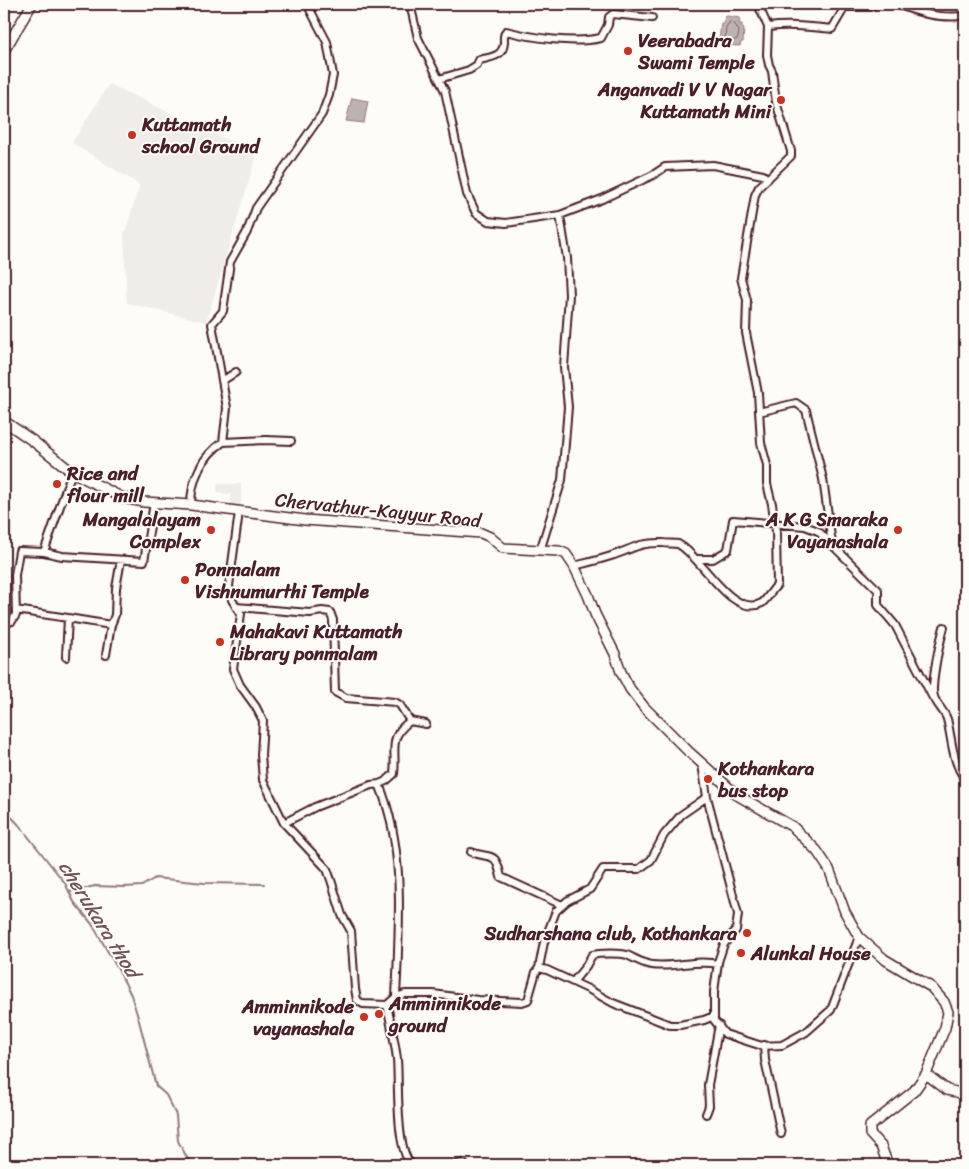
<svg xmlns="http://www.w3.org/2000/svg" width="969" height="1169" viewBox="0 0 969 1169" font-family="Sriracha,sans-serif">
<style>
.built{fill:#f0ece8}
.water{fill:#c0b1b1;stroke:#91777b}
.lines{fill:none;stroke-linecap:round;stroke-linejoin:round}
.shore{stroke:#795961;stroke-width:1}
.stream{stroke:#91777b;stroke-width:2}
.street-casing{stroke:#4a1f2b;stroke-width:10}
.secondary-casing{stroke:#4a1f2b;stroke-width:12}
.street{stroke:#fdfcf7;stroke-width:6}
.secondary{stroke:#fdfcf7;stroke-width:9}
.poi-dot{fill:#c8321e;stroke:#fdfcf7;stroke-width:2}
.labels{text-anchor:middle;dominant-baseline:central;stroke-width:4;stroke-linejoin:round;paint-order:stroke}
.poi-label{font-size:19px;font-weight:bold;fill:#4a1f2b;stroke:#fdfcf7;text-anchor:start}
.street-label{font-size:19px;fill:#4a1f2b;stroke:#fdfcf7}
.water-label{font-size:20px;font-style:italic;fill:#73525a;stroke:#fdfcf7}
</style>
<rect width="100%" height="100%" fill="#fdfcf7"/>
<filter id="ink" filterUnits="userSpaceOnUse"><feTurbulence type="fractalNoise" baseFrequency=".02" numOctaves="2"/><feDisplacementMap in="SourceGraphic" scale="10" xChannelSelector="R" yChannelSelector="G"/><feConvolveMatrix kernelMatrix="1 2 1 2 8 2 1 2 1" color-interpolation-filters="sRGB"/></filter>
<g filter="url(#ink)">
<!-- built -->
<path class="built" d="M109 84 257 154 206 322 127 303 124 235 140 185 72 143Z
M217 484H241V508H230L231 494 217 493Z"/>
<!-- water -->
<path class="water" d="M727 16 740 18 739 24H742V28H744L743 42H741L740 46 723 45V41H719L721 23H724L725 17Z
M352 98 368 101 364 123 346 121Z"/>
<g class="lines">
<!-- shore -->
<path class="shore" d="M730 22 734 23 739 31 738 38 736 40H728L725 37 726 28Z"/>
<!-- stream -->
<path class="stream" d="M4 809 19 825 65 883 74 902 92 924 119 971 131 995 138 1017 156 1086 166 1095 176 1115 178 1141 191 1165
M69 892 95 886 124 887 142 886 155 878 204 883 264 884"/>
<defs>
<path id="street" d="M410 4 418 38 445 91 467 194 476 213 488 221 506 223 560 215 602 199 653 175 665 167 713 165 763 175 768 179
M896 4C924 14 935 18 965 16
M768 27C791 24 811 27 832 29L845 7H871L874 4
M439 79 469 70 477 65 479 60C491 57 503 57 504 43 504 37 503 35 506 31 533 38 574 44 601 38L608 25 609 17 613 14 652 18
M222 381 236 372
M759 412 796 403 806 410 823 479 832 544
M223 442 266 440 291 441
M191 505C191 480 202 456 223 442L227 408 212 324 223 311 230 262 247 232 256 208 322 114 329 95 333 75 327 42 307 4
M239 512 229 586 232 600 241 614 233 669 240 685 256 707 263 721 261 755 263 780 284 823 327 869 331 880 342 915 351 931 355 989 357 1000 363 1004 387 1005 388 1009C391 1026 395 1042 397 1059 399 1082 395 1151 412 1165
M540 551 562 480 568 407 564 367 569 295 567 258 560 215
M44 552 62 556 144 561 154 503
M695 559H713L728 550 733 520 805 526 818 531 878 590V605L895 625 933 698
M574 566C586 563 599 560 611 556 633 549 638 542 663 543 667 544 673 543 678 544 702 556 731 619 762 603 767 599 772 590 777 585L776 532 772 504 767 484V465L761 443 758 393 746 333 747 300 741 278 755 195 759 187 791 156V151L776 102 772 71 769 65 767 55 768 27 760 9V4
M236 607 310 613 322 611 330 612 333 620 335 692 346 698 395 702 400 705 410 721 426 724
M16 610 68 618 66 657
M68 618 111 625 106 655
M4 624 12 621 16 615 15 575 19 551 44 552 72 472
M111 625 115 615 116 588 121 560
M944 627C939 646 934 668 933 688 932 702 943 708 947 719 952 739 952 762 965 779
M702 764 707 797 738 914 736 930 724 944 718 962 714 992V1020L725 1034 762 1046 782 1045 806 1032 831 1010 859 937
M379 784 386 781 394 774C397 750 387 738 410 721
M284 823 315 807 371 785 379 784C406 848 399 928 396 997
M471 852C493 860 495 850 501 877L562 905
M539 968 544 942 556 911 567 901 590 889 603 869H639L651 860 664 835 681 815 707 797
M573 982 586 966 592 955C600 953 621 953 627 955 636 959 643 964 652 965 675 968 696 959 718 964
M387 1005 396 997 405 994H433L478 1000 522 1002 528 1000 536 972 539 968 547 970 588 989 613 1003 670 1025H680L704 1020 714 1016
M764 1045 765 1060 781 1134
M706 1114 709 1106 708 1085 719 1025
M455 1165 462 1163 465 1165"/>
<path id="secondary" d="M4 51 32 4
M4 421 33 441 72 472 123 498 144 502 191 505 305 520 481 533 490 537 503 548 559 551 566 554 574 566 588 595 595 614 615 654 621 672 630 689 644 707 688 751 737 795 793 827 817 851 829 869 845 912 859 937 884 959 931 987 944 1002 948 1012 945 1028 926 1074 914 1091 870 1126V1134L881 1146 888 1165
M926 1074 947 1090 965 1094"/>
</defs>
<!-- street casing -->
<use href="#street" class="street-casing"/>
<!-- secondary casing -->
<use href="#secondary" class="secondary-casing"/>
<!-- street -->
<use href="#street" class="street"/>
<!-- secondary -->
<use href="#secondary" class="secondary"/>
</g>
</g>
<!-- markers -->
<g class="poi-dot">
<circle cx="628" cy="51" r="5"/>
<circle cx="781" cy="100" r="5"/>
<circle cx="132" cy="135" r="5"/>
<circle cx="57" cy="484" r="5"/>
<circle cx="211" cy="530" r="5"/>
<circle cx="898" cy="530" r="5"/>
<circle cx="185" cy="580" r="5"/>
<circle cx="220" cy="642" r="5"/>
<circle cx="708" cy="779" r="5"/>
<circle cx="747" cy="933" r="5"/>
<circle cx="741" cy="953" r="5"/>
<circle cx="379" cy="1014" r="5"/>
<circle cx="364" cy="1017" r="5"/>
</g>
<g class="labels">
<!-- poi labels -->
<g class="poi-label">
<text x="638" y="40">Veerabadra<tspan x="638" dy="22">Swami Temple</tspan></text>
<text x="771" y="89" text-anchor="end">Anganvadi V V Nagar<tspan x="771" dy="22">Kuttamath Mini</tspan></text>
<text x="142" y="124">Kuttamath<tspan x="142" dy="22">school Ground</tspan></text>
<text x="67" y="473">Rice and<tspan x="67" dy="22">flour mill</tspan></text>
<text x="201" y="519" text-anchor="end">Mangalalayam<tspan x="201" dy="22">Complex</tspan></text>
<text x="888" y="519" text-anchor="end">A K G Smaraka<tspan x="888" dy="22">Vayanashala</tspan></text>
<text x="195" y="569">Ponmalam<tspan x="195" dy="22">Vishnumurthi Temple</tspan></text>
<text x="230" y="631">Mahakavi Kuttamath<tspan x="230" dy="22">Library ponmalam</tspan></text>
<text x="718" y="768">Kothankara<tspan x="718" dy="22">bus stop</tspan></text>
<text x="737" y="933" text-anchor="end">Sudharshana club, Kothankara</text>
<text x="751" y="953">Alunkal House</text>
<text x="389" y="1003">Amminnikode<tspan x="389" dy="22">ground</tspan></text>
<text x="354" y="1006" text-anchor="end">Amminnikode<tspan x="354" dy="22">vayanashala</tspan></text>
</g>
<!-- street labels -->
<g class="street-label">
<text transform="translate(378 510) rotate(6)">Chervathur-Kayyur Road</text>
</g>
<!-- water labels -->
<g class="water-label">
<text transform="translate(99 919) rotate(58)">cherukara thod</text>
</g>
</g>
<!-- margin -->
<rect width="969" height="1169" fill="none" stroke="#fdfcf7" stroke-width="20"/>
<rect x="10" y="10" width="949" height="1149" fill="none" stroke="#4a1f2b" stroke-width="2" filter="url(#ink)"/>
</svg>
